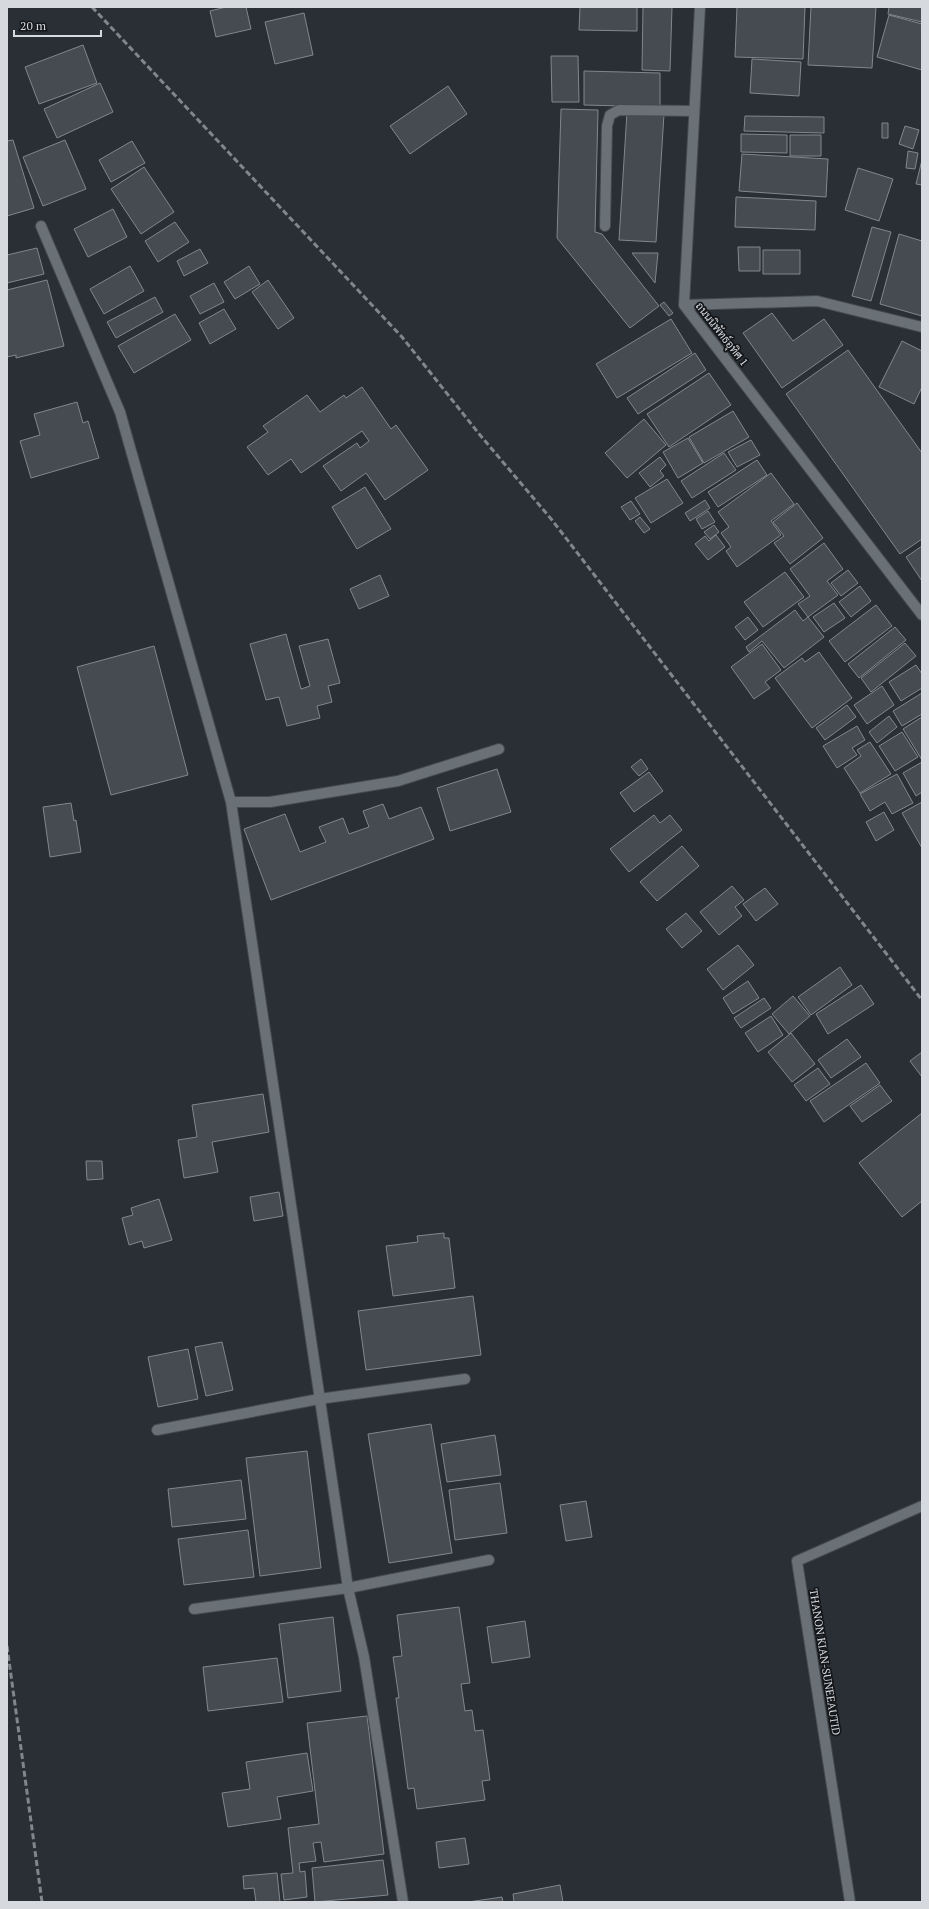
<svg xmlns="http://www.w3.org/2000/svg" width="929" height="1909" viewBox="0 0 929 1909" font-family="'PT Serif',Sarabun,serif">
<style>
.building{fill:#454b51;stroke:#80878e}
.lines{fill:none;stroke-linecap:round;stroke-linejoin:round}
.lane-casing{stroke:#454a4e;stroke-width:12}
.street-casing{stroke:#454a4e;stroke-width:12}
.lane{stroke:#697076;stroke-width:10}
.street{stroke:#697076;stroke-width:10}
.rail{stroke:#81868b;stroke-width:3;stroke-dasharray:6 3;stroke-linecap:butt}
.labels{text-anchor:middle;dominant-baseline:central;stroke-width:3.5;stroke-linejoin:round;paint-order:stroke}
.street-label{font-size:11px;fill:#d6dade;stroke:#141619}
</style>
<rect width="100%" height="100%" fill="#292f34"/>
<!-- building -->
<path class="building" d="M226 7H246L251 29 216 37 210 11Z
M580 7H637V31L579 30Z
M643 7H672L670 71 642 70Z
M737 7H805L803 59 735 57Z
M811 7H876L872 68 808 65Z
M889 7H922V22L888 14Z
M304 13 313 55 275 64 265 22Z
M889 15 922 24V70L877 57Z
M83 45 97 83 39 104 25 67Z
M551 56H578L579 102H552Z
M752 59 801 62 799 96 750 93Z
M584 71 660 73V107L584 105Z
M100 83 113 112 57 138 44 109Z
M448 86 467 114 410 154 390 126Z
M561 109 598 110 595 232 602 234 659 306 630 328 557 238Z
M627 112 664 114 656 242 619 240Z
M745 116 824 117V133L744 131Z
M882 123H888V138H882Z
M905 126 919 130 913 149 899 144Z
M741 134 787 135V153L741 152Z
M790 135H821V156H790Z
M13 140 34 208 7 216V141Z
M65 140 86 189 43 206 23 157Z
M132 141 145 163 111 182 99 160Z
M908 151 918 153 915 169 906 168Z
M742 154 828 159 826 197 739 191Z
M922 160V185L916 184Z
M144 167 174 212 141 234 111 189Z
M858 168 893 179 879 221 845 210Z
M736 197 816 201 815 230 735 227Z
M113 209 127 237 88 257 74 229Z
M175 222 189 242 158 262 145 241Z
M872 227 891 232 871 301 852 296Z
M899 234 922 241V316L880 304Z
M738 247H760V271H739Z
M37 248 44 274 7 283V255Z
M200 249 208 263 184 276 177 261Z
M763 250H800V274H763Z
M632 253H658L655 283Z
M130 266 144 291 104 314 90 289Z
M249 266 260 284 235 299 224 282Z
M47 280 64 346 16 358V355L7 357V290Z
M268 280 294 318 278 329 252 292Z
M214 283 224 302 200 314 190 296Z
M155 297 163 312 116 338 107 322Z
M664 302 673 313 669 316 660 305Z
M224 309 236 329 210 344 199 323Z
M772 313 793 341 824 319 843 345 782 388 743 333Z
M175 314 191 340 134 373 118 346Z
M671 319 692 353 617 398 596 364Z
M902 341 922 351V387L914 404 879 387Z
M848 350 922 453V539L900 554 786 394Z
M695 353 706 370 638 414 627 398Z
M709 373 731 405 669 447 647 414Z
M362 387 391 429 396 425 428 470 385 500 366 473 341 491 323 466 357 443 360 448 369 441 362 431 301 473 291 459 268 475 247 447 268 432 263 426 307 395 320 412 344 395 346 398Z
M77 402 83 423 88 421 99 458 31 478 20 441 40 435 34 414Z
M733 411 749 437 704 463 689 437Z
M644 419 666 445 627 478 605 453Z
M688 438 703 463 678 478 663 452Z
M751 440 760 455 737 467 728 452Z
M724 453 736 470 692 498 681 481Z
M660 457 666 465 660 471 664 476 650 487 639 473Z
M757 460 767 475 718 507 708 492Z
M771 473 794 504 771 521 781 535 737 567 726 551 731 547 721 533 729 527 718 512Z
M667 479 683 503 651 523 635 498Z
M365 487 391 529 357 549 332 507Z
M705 500 710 508 690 521 685 513Z
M631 501 640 514 630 520 621 507Z
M797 503 823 538 790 564 774 543 784 536 773 522Z
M708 511 715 522 702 529 696 519Z
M640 517 650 529 644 533 635 521Z
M714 525 719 532 710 539 704 532Z
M716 535 725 547 708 560 695 544 705 536 709 541Z
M824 543 843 569 827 581 838 595 808 617 798 604 810 596 790 569Z
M922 546V581L906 557Z
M848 570 858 583 841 596 831 583Z
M785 572 804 597 763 627 744 602Z
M380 575 389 596 359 609 350 589Z
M860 586 871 601 851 617 839 602Z
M834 603 845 618 824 632 813 617Z
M876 605 892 626 845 662 829 641Z
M795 610 803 621 808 617 824 637 784 668 762 641 749 652 746 647Z
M748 617 758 630 745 640 735 627Z
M895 627 906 640 859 678 848 664Z
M286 634 301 689 310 686 299 646 328 639 340 683 328 686 332 702 317 706 320 718 287 726 279 697 266 700 250 644Z
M905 643 916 656 871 692 861 678Z
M762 644 781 670 765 682 770 688 754 699 731 667Z
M154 646 188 775 111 795 77 667Z
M819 652 852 698 812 728 775 678 802 658 805 662Z
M916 665 922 674V688L901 701 889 682Z
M882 686 894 705 867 724 854 705Z
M922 693V714L902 726 893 711Z
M847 705 856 717 825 740 816 728Z
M889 716 897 727 877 743 869 732Z
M922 717V760L903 729Z
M857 726 865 740 852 748 857 755 837 768 823 746Z
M902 732 918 757 895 771 879 746Z
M870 742 891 774 860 793 844 768 861 756 857 750Z
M641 759 648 769 639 776 631 767Z
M922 762V792L916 796 903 773Z
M497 769 511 812 450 831 437 788Z
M649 772 663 791 634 812 620 793Z
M897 774 913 803 892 814 885 802 870 811 860 794Z
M922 802V848L902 813Z
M71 803 74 821 76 820 81 852 50 857 43 807Z
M383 804 389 819 421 807 434 839 271 900 244 829 285 814 300 852 326 842 319 827 343 818 349 834 369 827 363 811Z
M884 812 894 830 876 841 866 822Z
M654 815 660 823 670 815 682 830 629 872 610 849Z
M682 846 699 866 657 901 640 882Z
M732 886 744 900 735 907 742 916 719 935 700 912Z
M765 888 778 904 756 921 743 904Z
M686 913 702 931 682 948 666 929Z
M738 945 754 965 723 990 707 969Z
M840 967 852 985 811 1015 798 997Z
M748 981 759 998 733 1014 723 998Z
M861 985 874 1004 828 1034 816 1014Z
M793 996 810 1016 789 1034 772 1014Z
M764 998 771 1008 741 1028 734 1018Z
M771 1016 783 1035 758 1052 745 1033Z
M791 1033 815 1064 792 1082 768 1052Z
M847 1039 861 1057 831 1078 818 1060Z
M922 1052V1077L910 1061Z
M866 1063 880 1083 824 1122 810 1101Z
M818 1068 830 1084 806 1101 794 1085Z
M880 1085 892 1101 862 1122 850 1106Z
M263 1094 269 1132 212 1142 218 1172 184 1178 178 1140 197 1137 192 1105Z
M922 1113V1201L902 1217 859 1163Z
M86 1161H102L103 1179 87 1180Z
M279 1192 283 1216 254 1221 250 1197Z
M159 1199 172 1240 144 1248 142 1241 129 1245 122 1218 133 1215 131 1208Z
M444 1233V1238H449L455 1288 393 1296 386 1246 418 1242 417 1236Z
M473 1296 481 1355 366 1370 358 1311Z
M222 1342 233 1390 206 1396 195 1347Z
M188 1349 198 1399 158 1407 148 1357Z
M431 1424 452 1553 389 1563 368 1434Z
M495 1435 501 1475 447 1482 441 1444Z
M307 1451 321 1568 260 1576 246 1458Z
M241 1480 246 1519 172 1527 168 1489Z
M500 1483 507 1533 455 1540 449 1490Z
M586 1501 592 1537 566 1541 560 1505Z
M248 1530 254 1577 184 1585 178 1539Z
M459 1607 470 1683 461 1684 465 1711 472 1710 475 1731 483 1730 490 1780 482 1781 485 1800 417 1809 414 1788 408 1789 396 1698H399L393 1657 402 1656 397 1615Z
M333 1617 341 1691 288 1698 279 1624Z
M525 1621 530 1657 492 1663 487 1627Z
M277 1658 283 1702 208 1711 203 1667Z
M367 1716 384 1854 324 1862 321 1842 313 1843 316 1861 299 1863 300 1872 305 1871 307 1897 284 1900 281 1874 293 1873 288 1828 319 1824 307 1723Z
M307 1753 313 1791 277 1797 281 1819 228 1827 222 1793 250 1789 246 1762Z
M465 1838 469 1864 439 1868 436 1842Z
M383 1860 388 1895 315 1902 312 1868Z
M277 1873 280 1902H256L254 1888 244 1889 243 1876Z
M560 1885 563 1902H514L513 1894Z
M502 1897 503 1902H468Z"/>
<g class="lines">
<defs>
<path id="lane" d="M605 226 607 126 610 115 619 110 693 111"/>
<path id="street" d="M700 7 684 305 922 615
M41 226 120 412 231 802 348 1588 364 1657 403 1902
M684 305 817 301 922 327
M231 802H270L398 781 499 749
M157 1430 319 1399 465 1379
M194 1609 348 1588 489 1560
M850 1902 797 1561 922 1506"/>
</defs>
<!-- lane casing -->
<use href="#lane" class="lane-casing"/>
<!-- street casing -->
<use href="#street" class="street-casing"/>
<!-- lane -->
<use href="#lane" class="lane"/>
<!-- street -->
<use href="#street" class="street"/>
<!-- rail -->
<path class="rail" d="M92 7 402 337 480 435 552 520 922 1000
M7 1646 42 1902"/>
</g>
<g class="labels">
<!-- street labels -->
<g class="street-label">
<text transform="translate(722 334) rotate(52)">ถนนนิพัทธ์อุทิศ 1</text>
<text transform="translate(825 1662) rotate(81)">THANON KIAN-SUNEEAUTID</text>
</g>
</g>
<!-- border -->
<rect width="929" height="1909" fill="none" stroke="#d6dade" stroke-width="16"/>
<!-- scale -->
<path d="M14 30v6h87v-6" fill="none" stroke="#d6dade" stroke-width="2"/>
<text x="20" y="30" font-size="12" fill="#d6dade" stroke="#141619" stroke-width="3" paint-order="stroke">20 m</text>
</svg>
